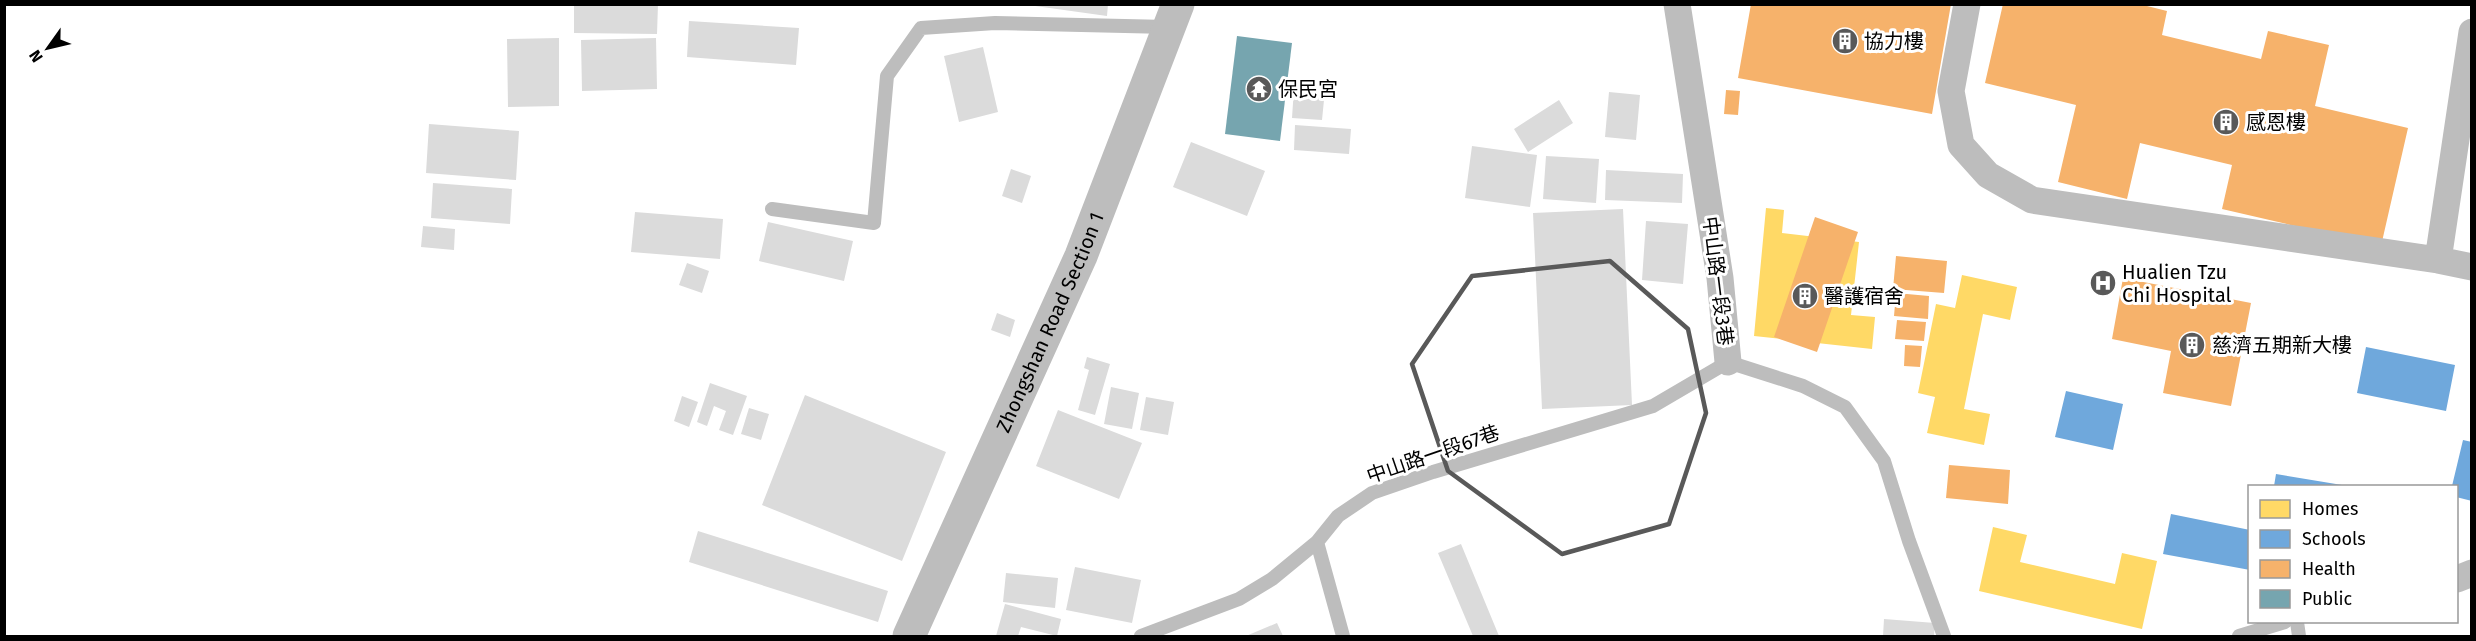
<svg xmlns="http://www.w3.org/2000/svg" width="2476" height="641" viewBox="0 0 2476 641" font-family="'Fira Sans','Noto Sans TC',sans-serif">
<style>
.homes{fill:#ffd966}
.schools{fill:#6fa8dc}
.health{fill:#f6b26b}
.public{fill:#76a5af}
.building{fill:#dbdbdb}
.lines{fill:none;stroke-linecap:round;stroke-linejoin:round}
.service{stroke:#bdbdbd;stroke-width:14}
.minor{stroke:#bdbdbd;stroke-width:27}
.tertiary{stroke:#bdbdbd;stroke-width:33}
.marked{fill:none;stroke:#595959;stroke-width:4.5;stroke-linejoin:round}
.labels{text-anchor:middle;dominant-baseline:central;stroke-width:6;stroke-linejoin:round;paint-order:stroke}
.poi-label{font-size:20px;fill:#000;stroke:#fff;text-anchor:start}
.street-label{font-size:20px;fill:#000;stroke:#fff}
</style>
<rect width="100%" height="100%" fill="#fff"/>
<!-- homes -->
<path class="homes" d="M1766 208 1784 210 1782 233 1859 242 1851 315 1875 317 1872 349 1754 336Z
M1962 275 2017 287 2010 320 1983 314 1964 409 1990 414 1984 445 1927 433 1935 397 1918 393 1936 304 1955 308Z
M1993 527 2027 535 2020 562 2115 584 2122 553 2157 561 2142 629 1979 591Z"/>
<!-- schools -->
<path class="schools" d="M2366 347 2455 365 2446 411 2357 393Z
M2066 391 2123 404 2113 450 2055 437Z
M2463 440 2472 442V501L2456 497V486H2452Z
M2276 474 2342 485V486H2274Z
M2171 514 2250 530V570L2163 554Z"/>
<!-- health -->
<path class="health" d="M1751 4H1951L1932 114 1738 78Z
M2003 4H2139L2167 11 2162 35 2261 59 2268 31 2329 45 2315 106 2408 128 2381 246 2222 209 2232 165 2140 143 2127 199 2058 182 2076 105 1985 83Z
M1726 90 1740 91 1738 115 1724 114Z
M1815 217 1858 232 1817 352 1774 337Z
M1896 256 1947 261 1944 293 1893 289Z
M2123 278 2251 303 2231 406 2163 393 2171 351 2112 339Z
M1896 293 1929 296 1928 319 1894 316Z
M1897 320 1926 322 1924 341 1895 339Z
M1905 345 1922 346 1920 367 1904 366Z
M1949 465 2010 470 2008 504 1946 498Z"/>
<!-- public -->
<path class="public" d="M1237 36 1292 43 1280 141 1225 134Z"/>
<!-- building -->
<path class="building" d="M574 4H658L657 34 574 33Z
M1021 4H1108L1107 16Z
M689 21 799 28 796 65 687 57Z
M559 38V106L508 107 507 39Z
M656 38 657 89 582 91 581 40Z
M983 47 998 112 959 122 944 56Z
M1294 88 1325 90 1322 120 1292 118Z
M1609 92 1640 95 1636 140 1605 137Z
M1559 100 1573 123 1528 152 1514 129Z
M429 124 519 131 516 180 426 173Z
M1295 125 1351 129 1349 154 1294 150Z
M1191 142 1265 171 1247 216 1173 187Z
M1472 146 1537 155 1530 207 1465 198Z
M1546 156 1599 159 1596 203 1543 199Z
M1011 169 1031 176 1022 203 1002 196Z
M1606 170 1683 174 1682 203 1605 200Z
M433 183 512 189 510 224 431 218Z
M1623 209 1632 405 1542 409 1533 213Z
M635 212 723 219 720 259 631 252Z
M1646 221 1688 224 1683 284 1642 280Z
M768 222 853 241 844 281 759 261Z
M423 226 455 229 454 250 421 247Z
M687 263 709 271 702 293 679 285Z
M997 313 1015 320 1010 337 991 330Z
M1087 357 1110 364 1095 415 1078 410 1089 370 1084 368Z
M710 383 747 396 733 435 719 430 726 411 714 406 707 426 697 422Z
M1111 387 1139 393 1132 429 1104 424Z
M805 395 946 452 902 561 762 505Z
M682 396 698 402 689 427 674 421Z
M1146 397 1174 402 1168 435 1140 430Z
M749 408 769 414 761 440 741 434Z
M1058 410 1142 443 1119 499 1036 466Z
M698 531 888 591 878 622 689 562Z
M1461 544 1499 636H1473L1438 553Z
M1075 567 1141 580 1132 623 1066 610Z
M1006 573 1058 578 1055 608 1003 602Z
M1005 604 1061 619 1057 636 1021 627 1018 636H996Z
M1884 619 1935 623 1934 636H1883Z
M1277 623 1283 636H1246Z"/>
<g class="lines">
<!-- service -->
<path class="service" d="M772 209 874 223 887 76 921 28 995 23 1168 27
M1317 542 1343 636
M2297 622 2299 636
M1141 636 1239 599 1272 579 1317 542 1338 516 1372 493 1433 472 1653 406 1728 362 1803 386 1845 407 1884 461 1909 541 1944 636
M2239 636 2285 622"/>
<!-- minor -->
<path class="minor" d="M1677 4 1720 278 1728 362
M1967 4 1951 91 1961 145 1988 175 2032 200 2438 260 2472 267
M2438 260 2472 32
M2457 579 2472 573"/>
<!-- tertiary -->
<path class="tertiary" id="s1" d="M909 636 1081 256 1178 4"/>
</g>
<!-- marked area -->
<path class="marked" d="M1610 261 1688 329 1706 413 1669 524 1562 554 1448 471 1412 364 1472 276Z"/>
<!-- icons -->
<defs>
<symbol id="building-disc" viewBox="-11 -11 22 22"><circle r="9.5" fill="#595959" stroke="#fff"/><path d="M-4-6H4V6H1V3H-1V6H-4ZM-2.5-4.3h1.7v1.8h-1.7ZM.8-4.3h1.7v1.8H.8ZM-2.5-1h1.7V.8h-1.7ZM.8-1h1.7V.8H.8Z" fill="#fff"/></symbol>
<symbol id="temple-disc" viewBox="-11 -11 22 22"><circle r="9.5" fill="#595959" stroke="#fff"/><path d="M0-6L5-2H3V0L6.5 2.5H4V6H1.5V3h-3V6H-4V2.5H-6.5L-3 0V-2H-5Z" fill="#fff"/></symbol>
<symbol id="hospital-disc" viewBox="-11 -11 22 22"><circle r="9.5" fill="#595959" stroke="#fff"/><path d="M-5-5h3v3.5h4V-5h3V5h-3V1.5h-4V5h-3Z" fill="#fff"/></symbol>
</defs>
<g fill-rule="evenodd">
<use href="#building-disc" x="1830" y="26" width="30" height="30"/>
<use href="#temple-disc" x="1244" y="74" width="30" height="30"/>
<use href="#building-disc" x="2211" y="107" width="30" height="30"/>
<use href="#hospital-disc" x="2088" y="268" width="30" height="30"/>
<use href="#building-disc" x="1790" y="281" width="30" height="30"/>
<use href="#building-disc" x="2177" y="330" width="30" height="30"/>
</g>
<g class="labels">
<!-- poi labels -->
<g class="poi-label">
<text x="1864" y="41">協力樓</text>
<text x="1278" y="89">保民宮</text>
<text x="2246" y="122">感恩樓</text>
<text x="2122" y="272">Hualien Tzu<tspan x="2122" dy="23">Chi Hospital</tspan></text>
<text x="1824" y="296">醫護宿舍</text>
<text x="2212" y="345">慈濟五期新大樓</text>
</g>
<!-- street labels -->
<g class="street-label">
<text transform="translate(1718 281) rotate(83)">中山路一段3巷</text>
<text stroke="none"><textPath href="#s1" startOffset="344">Zhongshan Road Section 1</textPath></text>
<text transform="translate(1433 454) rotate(-19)">中山路一段67巷</text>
</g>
</g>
<!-- border -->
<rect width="2476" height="641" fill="none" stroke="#000000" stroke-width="12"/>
<!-- legend -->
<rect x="2248" y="485" width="210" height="138" fill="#ffffff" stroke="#999999" stroke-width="1.5"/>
<rect x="2260" y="500" width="30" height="18" fill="#ffd966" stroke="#999999" stroke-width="1.5"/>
<text x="2302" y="515" font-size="18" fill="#000000">Homes</text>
<rect x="2260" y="530" width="30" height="18" fill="#6fa8dc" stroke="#999999" stroke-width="1.5"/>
<text x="2302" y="545" font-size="18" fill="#000000">Schools</text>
<rect x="2260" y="560" width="30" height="18" fill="#f6b26b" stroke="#999999" stroke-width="1.5"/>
<text x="2302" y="575" font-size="18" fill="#000000">Health</text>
<rect x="2260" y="590" width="30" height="18" fill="#76a5af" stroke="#999999" stroke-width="1.5"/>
<text x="2302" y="605" font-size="18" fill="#000000">Public</text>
<!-- north arrow -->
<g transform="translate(48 48) rotate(236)" stroke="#ffffff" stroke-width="4.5" paint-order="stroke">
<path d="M0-4.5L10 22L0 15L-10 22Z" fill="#000000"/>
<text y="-9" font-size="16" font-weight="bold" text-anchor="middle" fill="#000000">N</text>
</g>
</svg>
